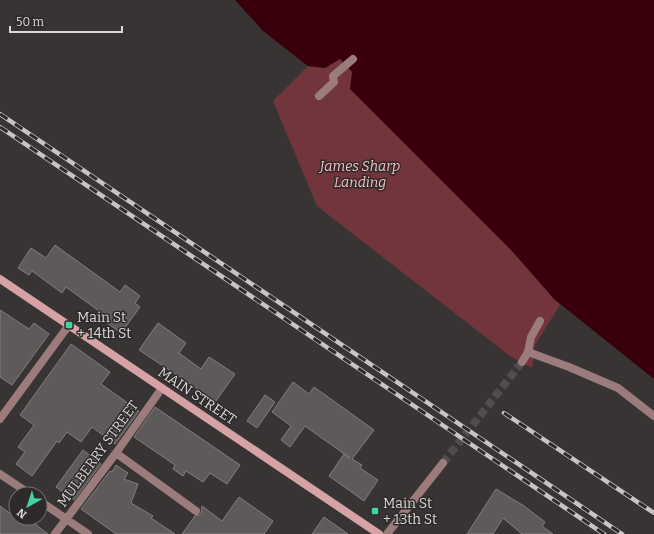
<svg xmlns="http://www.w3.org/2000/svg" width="654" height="534" viewBox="0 0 654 534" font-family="Bitter,serif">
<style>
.green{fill:#71353b}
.water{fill:#39000b}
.building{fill:#5f5a5a;stroke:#837e7e}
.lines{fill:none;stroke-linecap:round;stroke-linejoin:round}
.minor-tunnel{stroke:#504d4d;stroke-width:8;stroke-dasharray:8 4;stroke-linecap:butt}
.service{stroke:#9c7b7d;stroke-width:8}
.minor{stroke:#9c7b7d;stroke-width:8}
.secondary{stroke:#d7a2a5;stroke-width:8}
.rail-casing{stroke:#c6c4c4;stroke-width:4.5}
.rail{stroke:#2e2a2a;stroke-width:3;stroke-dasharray:9;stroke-linecap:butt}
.poi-dot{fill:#41d4a1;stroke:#2e2a2a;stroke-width:1.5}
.labels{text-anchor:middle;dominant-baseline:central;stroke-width:3;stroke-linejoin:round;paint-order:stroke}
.park-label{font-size:14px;font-style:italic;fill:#febfc2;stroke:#2e2a2a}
.poi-label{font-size:14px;fill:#dad8d8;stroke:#2e2a2a;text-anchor:start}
.street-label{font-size:14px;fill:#dad8d8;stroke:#2e2a2a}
</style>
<rect width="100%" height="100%" fill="#383434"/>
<!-- green -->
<path class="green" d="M340 58 560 305 535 345 532 368 510 356 317 206 273 101 308 66 325 68Z"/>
<!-- water -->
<path class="water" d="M235 0H654V379L554 299 513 252 350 89 352 72 340 59 325 68 308 66 263 31Z"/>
<!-- building -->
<path class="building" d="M55 245 120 292 125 285 140 296 135 303 140 307 121 333 96 315 99 311 66 287 62 293 32 271 29 275 18 268 31 248 46 258Z
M0 310 29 329 34 323 49 334 12 385 0 377Z
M158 323 186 343 179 353 201 369 209 357 235 374 216 401 139 350Z
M71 344 110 372 101 384 139 411 115 444 92 427 81 442 67 432 59 443 57 441 32 476 16 464 25 452 18 447 34 425 20 415Z
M293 382 309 394 314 387 374 430 352 459 362 465 360 468 378 480 364 501 329 476 344 454 350 458 305 426 290 447 281 440 291 426 272 412Z
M265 395 275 402 257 428 247 421Z
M155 407 240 465 227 484 210 473 203 482 186 471 183 476 173 469 175 465 134 437Z
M83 450 101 464 74 500 56 487Z
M116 465 128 473 124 479 138 484 131 503 153 516 151 518 175 534H116L81 509 110 471 112 472Z
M496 489 524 506 545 522 542 526 553 534H522L503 518 493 534H467Z
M239 497 273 521 264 534H182L195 516 201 514 202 506 222 521Z
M0 506 16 518H27L48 534H0Z
M324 517 348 534H312Z"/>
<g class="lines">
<!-- minor-tunnel -->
<path class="minor-tunnel" d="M443 463 522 362"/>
<!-- service -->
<path class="service" d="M319 96 334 82 333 76 353 59
M540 321 531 337 528 352 569 367 618 388 654 416"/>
<!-- minor -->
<path class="minor" d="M522 362 528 352
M0 419 69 325
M116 453 196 511
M0 474 30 494
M40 501 88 534
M55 534 116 453 162 388
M387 534 443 463"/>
<!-- secondary -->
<path class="secondary" d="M0 279 379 534"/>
<defs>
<path id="rail" d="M0 114 622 534
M0 127 604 534
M504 413 654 513"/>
</defs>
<!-- rail casing -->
<use href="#rail" class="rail-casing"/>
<!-- rail -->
<use href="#rail" class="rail"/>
</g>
<!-- markers -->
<g class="poi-dot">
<rect x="65" y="321" width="8" height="8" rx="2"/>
<rect x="371" y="507" width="8" height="8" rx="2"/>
</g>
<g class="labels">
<!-- park labels -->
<g class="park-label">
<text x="360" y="166">James Sharp<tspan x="360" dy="16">Landing</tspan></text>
</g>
<!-- poi labels -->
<g class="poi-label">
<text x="77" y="317">Main St<tspan x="77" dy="16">+ 14th St</tspan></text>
<text x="383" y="503">Main St<tspan x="383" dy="16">+ 13th St</tspan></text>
</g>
<!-- street labels -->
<g class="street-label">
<text transform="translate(197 396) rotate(34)">MAIN STREET</text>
<text transform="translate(98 454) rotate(-54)">MULBERRY STREET</text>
</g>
</g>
<!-- north arrow -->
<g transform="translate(28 506) rotate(219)"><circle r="19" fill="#2e2a2a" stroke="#737070"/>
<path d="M0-3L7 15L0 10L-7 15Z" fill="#41d4a1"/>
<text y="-6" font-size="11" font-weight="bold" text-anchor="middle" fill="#dad8d8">N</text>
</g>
<!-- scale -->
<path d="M10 26v6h112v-6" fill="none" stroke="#dad8d8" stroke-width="2"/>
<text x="16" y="26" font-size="12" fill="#dad8d8" stroke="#2e2a2a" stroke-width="3" paint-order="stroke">50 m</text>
</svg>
